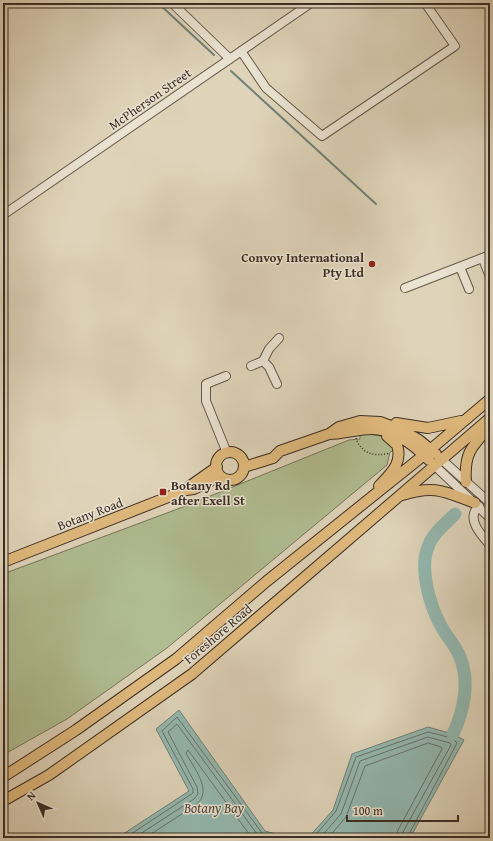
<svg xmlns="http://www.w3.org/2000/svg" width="493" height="841" viewBox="0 0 493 841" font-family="'Gentium Book Plus',serif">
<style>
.green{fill:#b0bd91;stroke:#76765a}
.water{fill:#93b8b0;stroke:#708178}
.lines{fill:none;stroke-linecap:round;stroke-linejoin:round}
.shore{stroke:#67736a;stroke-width:1}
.stream{stroke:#708178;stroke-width:2}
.river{stroke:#93b8b0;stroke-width:13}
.minor-casing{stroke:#64584a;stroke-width:10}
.major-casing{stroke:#3b2e24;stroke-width:12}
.path{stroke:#3b2e24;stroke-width:1.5;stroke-dasharray:1 2;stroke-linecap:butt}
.minor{stroke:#eae3d2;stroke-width:8}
.major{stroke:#e0ba7d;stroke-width:10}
.poi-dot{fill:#8f2418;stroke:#eae3d2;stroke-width:1.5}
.labels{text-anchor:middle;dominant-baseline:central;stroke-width:3;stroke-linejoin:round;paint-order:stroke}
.street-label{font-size:13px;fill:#3b2e24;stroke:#eae3d2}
.poi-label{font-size:13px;font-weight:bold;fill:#3b2e24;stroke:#eae3d2;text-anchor:end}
.water-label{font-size:14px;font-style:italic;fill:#4d4a40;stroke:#eae3d2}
</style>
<rect width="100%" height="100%" fill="#dfd4ba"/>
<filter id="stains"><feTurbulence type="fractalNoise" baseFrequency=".005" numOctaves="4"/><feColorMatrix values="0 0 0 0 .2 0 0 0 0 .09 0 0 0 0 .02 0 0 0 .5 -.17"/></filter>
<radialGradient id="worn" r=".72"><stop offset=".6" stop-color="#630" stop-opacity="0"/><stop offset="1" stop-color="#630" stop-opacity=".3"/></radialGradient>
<!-- green -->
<path class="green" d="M366 433 384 437 395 447 393 451 390 452 387 465 167 648 67 719 3 755V574L183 507 349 440 360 439V434Z"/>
<!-- water -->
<path class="water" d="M179 710 265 831 290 838H117L189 791 156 729Z
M428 727 453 734 464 740 410 838H308L333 810 352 754Z"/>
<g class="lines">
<!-- shore -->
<path class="shore" d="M125 838 193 793V789L162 731 177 717 262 833 276 838
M134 838 194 799 198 794 197 787 168 732 177 724 260 838
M145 838 197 804C213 790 193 767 186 753L188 750 252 838
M313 838 336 811 356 757 428 732 452 738 457 743 407 838
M320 838 341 814 360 761 428 737 450 743 451 745 403 832 402 838
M328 838 346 817 365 766 428 743 441 747 442 749 398 830 396 838"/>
<!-- stream -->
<path class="stream" d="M158 3 214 55
M231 71 376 204"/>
<!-- river -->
<path class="river" d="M453 734C464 711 470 682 460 657 456 646 447 637 441 626 430 606 419 569 428 547 432 534 446 523 455 514"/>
<defs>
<path id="minor" d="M172 3 230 59
M241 51 266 88 322 136 455 46 425 3
M3 215 311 3
M483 259 490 277
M460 267 469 289
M405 288 490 255
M263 361 269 367 277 384
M251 366 263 361 269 349 279 338
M226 376 206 384V401L227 453
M441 459 490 503
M434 465 490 518
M479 506C465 518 481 535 490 545"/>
<path id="major" d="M396 423 428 428 461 421
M329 434C343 434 357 429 372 429 394 429 414 445 429 460
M216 466a14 14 0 1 1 28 0a14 14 0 1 1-28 0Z
M244 467 273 458 280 451 329 434 339 427 360 421 380 422 402 430 419 440 436 454
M466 482C464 453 471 447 490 427
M190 486 217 467
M379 486C391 473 403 463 397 445L387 436
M402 495C435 485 443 491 475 503
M3 562 186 490 194 489 220 476
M3 777 76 730 176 659 267 581 424 455 490 399
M3 801 49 775 192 674 490 418"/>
</defs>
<!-- minor casing -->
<use href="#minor" class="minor-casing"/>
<!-- major casing -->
<use href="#major" class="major-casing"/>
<!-- path -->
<path class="path" d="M356 438C361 454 375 457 390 453"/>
<!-- minor -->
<use href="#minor" class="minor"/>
<!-- major -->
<use href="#major" class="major"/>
</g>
<!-- markers -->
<g class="poi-dot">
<circle cx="372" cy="264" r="4"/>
<rect x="159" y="488" width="8" height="8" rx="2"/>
</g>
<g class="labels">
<!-- street labels -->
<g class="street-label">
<text transform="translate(150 99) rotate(-35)">McPherson Street</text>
<text transform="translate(90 514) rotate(-21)">Botany Road</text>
<text transform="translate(218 634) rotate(-40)">Foreshore Road</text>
</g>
<!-- poi labels -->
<g class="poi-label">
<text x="364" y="257">Convoy International<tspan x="364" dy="15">Pty Ltd</tspan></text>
<text x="171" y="485" text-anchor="start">Botany Rd<tspan x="171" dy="15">after Exell St</tspan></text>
</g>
<!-- water labels -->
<g class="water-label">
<text x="214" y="808">Botany Bay</text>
</g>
</g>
<!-- margin -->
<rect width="493" height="841" fill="none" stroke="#dfd4ba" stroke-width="16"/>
<rect x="4" y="4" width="485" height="833" fill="none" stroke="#3b2e24" stroke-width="2"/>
<rect x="8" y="8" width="477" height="825" fill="none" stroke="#3b2e24"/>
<!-- north arrow -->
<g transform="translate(38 803) rotate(315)" stroke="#eae3d2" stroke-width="3" paint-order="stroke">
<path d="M0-3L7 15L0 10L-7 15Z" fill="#3b2e24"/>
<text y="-6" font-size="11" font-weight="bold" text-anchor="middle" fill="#3b2e24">N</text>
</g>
<!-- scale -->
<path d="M347 815v6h111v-6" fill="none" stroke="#3b2e24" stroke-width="2"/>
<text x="353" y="815" font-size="12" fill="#3b2e24" stroke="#eae3d2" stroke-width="3" paint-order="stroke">100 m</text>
<rect width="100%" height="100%" filter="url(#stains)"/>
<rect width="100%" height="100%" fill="url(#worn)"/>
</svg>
